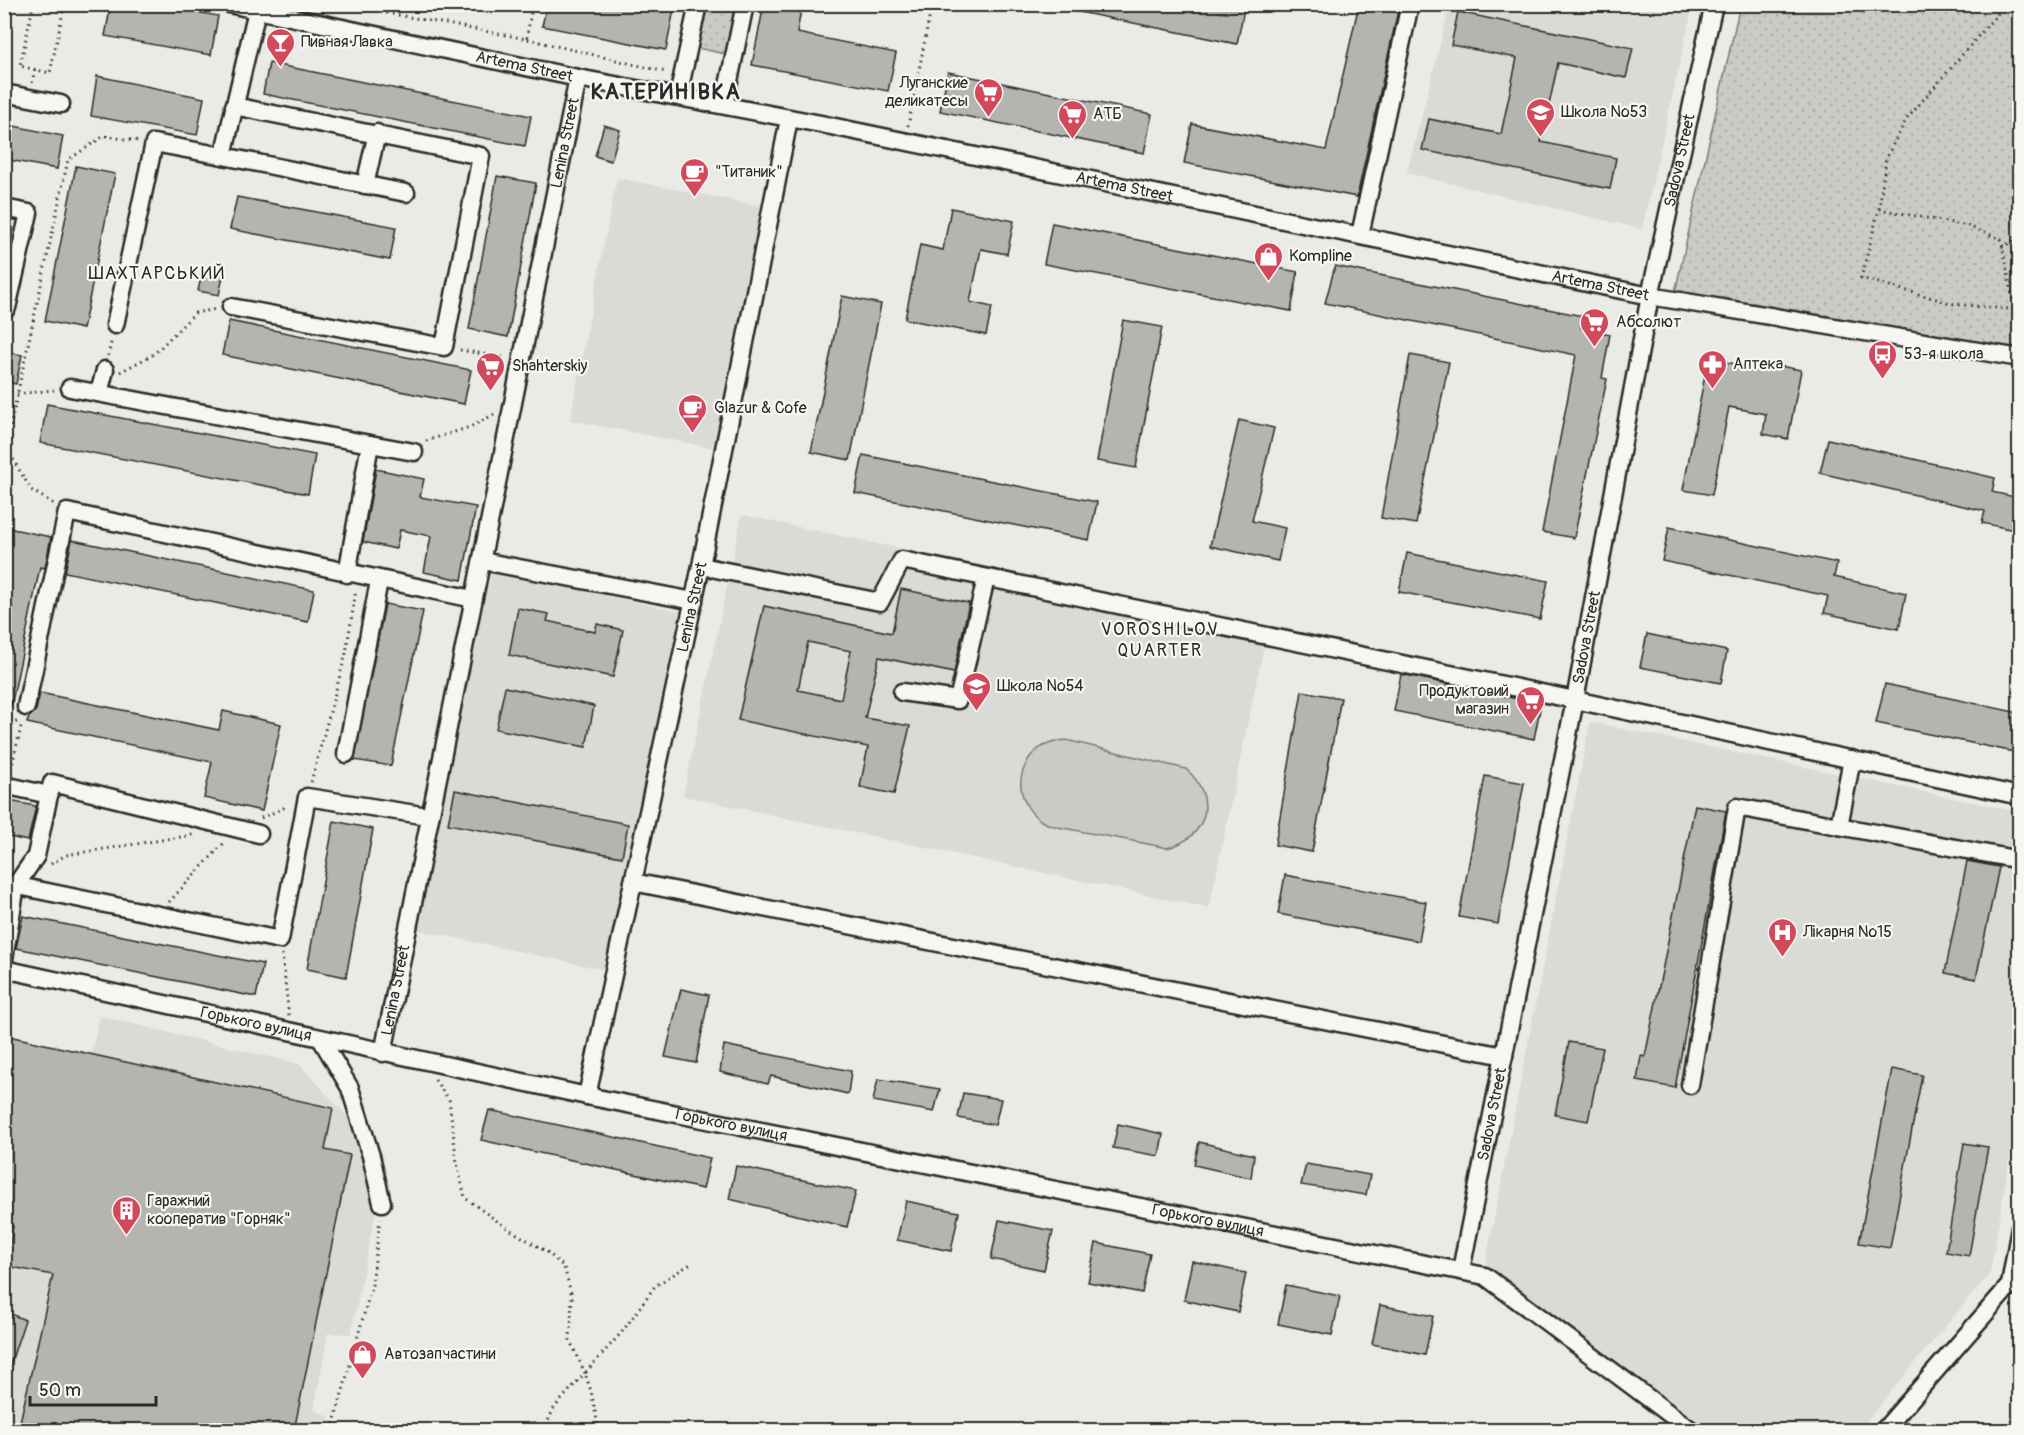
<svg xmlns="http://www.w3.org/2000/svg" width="2024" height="1435" viewBox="0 0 2024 1435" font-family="Pangolin,sans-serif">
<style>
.built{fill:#dadad6}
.grass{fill:#cacac7;stroke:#7a7a79;stroke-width:1.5}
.park{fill:url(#park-dots);stroke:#7a7a79;stroke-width:1.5}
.building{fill:#b4b4b1;stroke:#2b2b2b;stroke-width:1.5;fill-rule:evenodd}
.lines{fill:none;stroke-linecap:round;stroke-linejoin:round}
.minor-casing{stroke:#2b2b2b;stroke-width:21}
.path{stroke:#2b2b2b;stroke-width:3;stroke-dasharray:1.5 4.5;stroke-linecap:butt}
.minor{stroke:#f6f6f2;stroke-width:16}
.labels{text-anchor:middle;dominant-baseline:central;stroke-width:4.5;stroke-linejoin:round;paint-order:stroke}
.poi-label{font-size:16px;fill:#2b2b2b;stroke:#f6f6f2;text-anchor:start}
.street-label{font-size:16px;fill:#2b2b2b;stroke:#f6f6f2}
.neighbourhood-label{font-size:18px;letter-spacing:1.5px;fill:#2b2b2b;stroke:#f6f6f2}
.district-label{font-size:22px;font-weight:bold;letter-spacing:1.5px;fill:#2b2b2b;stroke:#f6f6f2}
</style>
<defs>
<pattern id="park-dots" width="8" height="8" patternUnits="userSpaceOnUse" patternTransform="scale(1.5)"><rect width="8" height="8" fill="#cacac7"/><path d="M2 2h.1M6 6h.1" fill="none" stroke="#aeaeab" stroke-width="1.8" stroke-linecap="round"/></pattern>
</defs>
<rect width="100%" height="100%" fill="#eaeae6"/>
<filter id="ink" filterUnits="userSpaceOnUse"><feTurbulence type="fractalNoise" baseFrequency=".0167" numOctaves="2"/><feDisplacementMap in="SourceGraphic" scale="12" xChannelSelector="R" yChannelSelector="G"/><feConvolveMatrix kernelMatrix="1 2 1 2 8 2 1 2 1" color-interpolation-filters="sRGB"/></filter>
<g filter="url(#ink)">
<!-- built -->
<path class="built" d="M1450 5H1693L1642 229 1407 173Z
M617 178 761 206 714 448 570 420Z
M742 515 1268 627 1209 908 683 796Z
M491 571 682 612 606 970 415 929Z
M1590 722 2019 812V1102L1990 1273 1859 1430H1704L1485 1266Z
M100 1016 299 1064 349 1118 377 1205 351 1334 328 1333 314 1410 330 1417 326 1430H5V1035L91 1054Z"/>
<!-- grass -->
<path class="grass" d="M1066 740 1186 769C1218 797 1208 838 1167 848 1139 842 1112 837 1084 832 1071 829 1055 828 1043 822 1024 811 1015 786 1025 766 1032 748 1048 742 1066 740Z"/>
<!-- park -->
<path class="park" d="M706 5H736L726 54 697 48Z
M1740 5H2019V348L1675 292Z"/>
<!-- building -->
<path class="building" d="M111 4H153L218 16 211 55 105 36Z
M547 4H625L638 7V4H675L666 50 542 26Z
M764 4H802L797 33 896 53 888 91 752 65Z
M1075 4H1245L1237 44 1074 11Z
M1359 4 1399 6 1357 197 1184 163 1192 124 1326 150Z
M1458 12 1633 48 1626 78 1558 63 1541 142 1616 158 1610 189 1422 150 1429 119 1501 134 1517 58 1451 45Z
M269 63 531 116 525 146 263 94Z
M948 72 1152 114 1144 153 940 111Z
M97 76 204 98 197 135 91 116Z
M4 124 63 136 57 169 4 159Z
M604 125 620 130 611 161 595 156Z
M76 166 115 174 83 329 45 321Z
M497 176 536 183 508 337 469 329Z
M237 197 396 227 390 260 230 229Z
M951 208 1014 221 1007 254 981 249 970 302 992 307 986 335 905 319 920 245 943 250Z
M1052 223 1298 272 1291 311 1044 264Z
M1335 266 1583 316 1581 328 1610 334 1602 378 1607 379 1574 538 1542 532 1576 355 1325 303Z
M203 268 224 272 219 295 198 291Z
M842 296 881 304 850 460 811 452Z
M1123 320 1162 327 1136 468 1097 461Z
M229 321 471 370 464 404 222 355Z
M4 351 22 355 16 384 4 382Z
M1410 355 1449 362 1416 524 1381 518Z
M1708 359 1764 369 1765 363 1801 370 1788 439 1763 434 1766 414 1729 407 1712 495 1683 490Z
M47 404 315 455 308 494 40 443Z
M1239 420 1274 428 1252 521 1285 528 1278 561 1210 546Z
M1828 439 1995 478 1992 492 2019 498V531L1982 523 1985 511 1820 473Z
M863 455 1097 502 1089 540 855 493Z
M376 469 424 479 420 497 476 507 462 580 424 572 431 536 400 530 396 549 363 542Z
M1669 527 1837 563 1834 577 1906 593 1899 629 1824 613 1828 596 1662 561Z
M8 528 51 537 45 568 40 567 11 707 4 706V545Z
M72 540 314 590 308 622 65 572Z
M1407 553 1548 581 1540 619 1399 592Z
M901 589 969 603 954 673 879 657 865 718 910 726 894 794 860 787 868 747 738 720 764 606 892 633ZM808 642 851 651 841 699 798 690Z
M385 604 423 611 391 766 354 760Z
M518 608 549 614 547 621 595 632 597 624 623 630 613 677 509 655Z
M1647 634 1727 651 1721 683 1640 667Z
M1401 674 1541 704 1534 739 1394 711Z
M1885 684 2019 713V753L1876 723Z
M505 687 594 706 586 747 496 729Z
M1302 691 1341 698 1312 852 1275 845Z
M40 693 219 730 223 711 281 724 262 811 204 798 212 762 27 723 29 717 36 710Z
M1485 776 1524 783 1498 924 1459 917Z
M455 790 628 824 622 857 448 824Z
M4 800 36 806 28 841 4 836Z
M1695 805 1726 811 1675 1088 1637 1081 1641 1056 1645 1057Z
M334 821 373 829 346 977 307 969Z
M1967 861 1999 867 1976 979 1945 973Z
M1285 875 1426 902 1419 941 1278 914Z
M23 916 263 964 256 997 16 948Z
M681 989 709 995 696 1063 665 1057Z
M4 1035 333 1108 325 1150 350 1155 294 1431H18L53 1275 6 1266 13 1226H4Z
M1569 1042 1603 1048 1588 1121 1555 1115Z
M724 1045 851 1071 848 1094 771 1076 768 1084 720 1072Z
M1892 1069 1922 1075 1890 1248 1859 1243Z
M878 1079 940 1089 934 1112 873 1101Z
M963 1093 1001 1099 995 1125 958 1118Z
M489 1110 710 1158 703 1189 481 1140Z
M1118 1124 1163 1134 1159 1156 1113 1148Z
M1199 1142 1254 1155 1251 1178 1194 1165Z
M1964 1143 1988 1147 1969 1256 1946 1252Z
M1306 1164 1370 1175 1366 1195 1301 1185Z
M736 1166 856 1191 847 1227 729 1199Z
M906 1201 959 1212 951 1251 897 1240Z
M999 1220 1053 1231 1044 1270 991 1259Z
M1096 1243 1150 1254 1142 1293 1088 1282Z
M1192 1261 1246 1273 1238 1312 1184 1300Z
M1286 1285 1340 1296 1332 1335 1278 1324Z
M1380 1305 1433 1316 1425 1355 1372 1344Z
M4 1311 25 1320 7 1374 4 1373Z"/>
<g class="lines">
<defs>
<g id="minor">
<path id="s1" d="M229 4 578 78 821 124 1650 296 2020 358"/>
<path d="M4 93 61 104"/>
<path d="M678 96 698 4"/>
<path d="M724 105 745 4"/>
<path d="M223 156 406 193"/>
<path d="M365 185 377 133"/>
<path d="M4 208 29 213 7 308 4 307"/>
<path d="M1360 235 1410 4"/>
<path d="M231 307 444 347 481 156 234 106"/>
<path d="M115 325 154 143 223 156 257 10"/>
<path d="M70 388 370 444 347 574"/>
<path d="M99 393 105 370"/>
<path d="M370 444 414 452"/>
<path d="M482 561 694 601"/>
<path d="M701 566 880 602 902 560 1575 700 2020 796"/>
<path d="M902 692 958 700 986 578"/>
<path d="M26 707 67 512 473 599"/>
<path d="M346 754 379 581"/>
<path d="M4 785 49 795 36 856 16 885 4 959"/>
<path d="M49 795 52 783 259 834"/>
<path d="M1839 826 1852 759"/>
<path d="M633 882 1504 1056"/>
<path d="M4 883 280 940 307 797 428 816"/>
<path id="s2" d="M4 969 587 1096 1485 1276 1691 1430"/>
<path d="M321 1039 350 1088 371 1156 382 1203"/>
<path id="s3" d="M383 1053 578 78"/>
<path d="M1690 1085 1737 807 2020 860"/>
<path id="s4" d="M587 1096 701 566 789 119"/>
<path id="s5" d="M1461 1270 1575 700 1650 296 1714 4"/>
<path d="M1884 1430 2010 1285 2020 1227"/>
</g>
</defs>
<!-- minor casing -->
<use href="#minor" class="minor-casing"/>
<!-- path -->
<path class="path" d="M339 4 527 39 666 72
M2006 4 1906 120 1886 158 1879 209 1861 278 1954 304 2020 310
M33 6 63 12 50 73 20 66Z
M527 38 532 4
M32 83 35 70
M908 126 932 4
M1879 209 1968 226 2001 239 2015 310
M2002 247 2020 238
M460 350 507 358
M108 356 112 339
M120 372 154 354 195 313 217 309
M17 394 54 390
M426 441 470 427 495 414
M7 449 31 490 54 504
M4 456 68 160 104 136 139 141
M4 726 20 721
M11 769 22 723
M311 782 346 653 356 590
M261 818 288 806
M51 864 66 855 193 835
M169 902 224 843
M282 954 289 1016
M435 1080 449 1100 457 1163 465 1198 504 1226 547 1252 564 1267 572 1296 570 1341 585 1373 554 1408 544 1430
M332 1430 372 1285 380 1219
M599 1430 591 1391 585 1373 622 1332 655 1286 692 1263"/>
<!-- minor -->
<use href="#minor" class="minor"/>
</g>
</g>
<!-- icons -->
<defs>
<symbol id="bar-pin" viewBox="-11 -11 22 30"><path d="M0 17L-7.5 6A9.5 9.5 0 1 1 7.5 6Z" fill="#d1495b" stroke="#f6f6f2"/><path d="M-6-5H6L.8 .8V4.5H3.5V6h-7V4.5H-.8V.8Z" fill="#fff"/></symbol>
<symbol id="supermarket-pin" viewBox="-11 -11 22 30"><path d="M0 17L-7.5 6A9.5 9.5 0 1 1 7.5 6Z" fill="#d1495b" stroke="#f6f6f2"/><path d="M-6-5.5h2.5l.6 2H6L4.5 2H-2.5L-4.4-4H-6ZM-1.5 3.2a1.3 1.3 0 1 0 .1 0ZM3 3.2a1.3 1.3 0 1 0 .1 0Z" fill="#fff"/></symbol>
<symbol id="school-pin" viewBox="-11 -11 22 30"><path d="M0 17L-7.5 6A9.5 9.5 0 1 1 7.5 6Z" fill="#d1495b" stroke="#f6f6f2"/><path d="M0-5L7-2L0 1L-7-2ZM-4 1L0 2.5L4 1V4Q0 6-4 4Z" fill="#fff"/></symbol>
<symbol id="cafe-pin" viewBox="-11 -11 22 30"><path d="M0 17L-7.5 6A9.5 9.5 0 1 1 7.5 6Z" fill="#d1495b" stroke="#f6f6f2"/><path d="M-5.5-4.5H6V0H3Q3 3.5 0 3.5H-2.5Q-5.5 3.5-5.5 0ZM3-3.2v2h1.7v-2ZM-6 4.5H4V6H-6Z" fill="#fff"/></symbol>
<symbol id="shop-pin" viewBox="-11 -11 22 30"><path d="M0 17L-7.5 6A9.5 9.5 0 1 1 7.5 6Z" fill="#d1495b" stroke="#f6f6f2"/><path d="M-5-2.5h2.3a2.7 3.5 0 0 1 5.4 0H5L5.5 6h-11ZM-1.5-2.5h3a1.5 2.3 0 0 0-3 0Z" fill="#fff"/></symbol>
<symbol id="bus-pin" viewBox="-11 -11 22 30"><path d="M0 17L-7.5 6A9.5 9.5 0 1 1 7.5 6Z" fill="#d1495b" stroke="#f6f6f2"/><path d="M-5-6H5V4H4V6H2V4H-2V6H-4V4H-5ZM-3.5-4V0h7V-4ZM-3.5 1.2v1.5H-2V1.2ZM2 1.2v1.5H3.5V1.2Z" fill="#fff"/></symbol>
<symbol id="pharmacy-pin" viewBox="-11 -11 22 30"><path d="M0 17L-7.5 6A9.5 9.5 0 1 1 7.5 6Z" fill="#d1495b" stroke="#f6f6f2"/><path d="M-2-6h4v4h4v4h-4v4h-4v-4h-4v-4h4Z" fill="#fff"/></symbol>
<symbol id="hospital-pin" viewBox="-11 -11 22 30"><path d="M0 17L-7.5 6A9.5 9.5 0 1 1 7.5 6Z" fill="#d1495b" stroke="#f6f6f2"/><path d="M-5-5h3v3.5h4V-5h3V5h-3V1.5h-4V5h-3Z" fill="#fff"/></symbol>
<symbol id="building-pin" viewBox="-11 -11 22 30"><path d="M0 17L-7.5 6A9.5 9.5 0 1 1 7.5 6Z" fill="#d1495b" stroke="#f6f6f2"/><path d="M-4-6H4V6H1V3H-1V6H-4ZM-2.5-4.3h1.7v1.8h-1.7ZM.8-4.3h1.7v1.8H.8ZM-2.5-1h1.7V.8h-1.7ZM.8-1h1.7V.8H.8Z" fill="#fff"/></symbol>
</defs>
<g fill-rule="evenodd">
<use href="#bar-pin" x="264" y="26" width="33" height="45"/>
<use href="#supermarket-pin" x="972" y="76" width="33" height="45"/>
<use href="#school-pin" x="1524" y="96" width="33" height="45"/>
<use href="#supermarket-pin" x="1056" y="98" width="33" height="45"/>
<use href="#cafe-pin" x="678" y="156" width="33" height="45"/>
<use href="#shop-pin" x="1252" y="240" width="33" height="45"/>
<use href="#supermarket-pin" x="1578" y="306" width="33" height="45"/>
<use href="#bus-pin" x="1866" y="338" width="33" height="45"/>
<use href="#pharmacy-pin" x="1696" y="348" width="33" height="45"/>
<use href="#supermarket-pin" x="474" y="350" width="33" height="45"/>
<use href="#cafe-pin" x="676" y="392" width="33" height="45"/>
<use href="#school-pin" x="960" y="670" width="33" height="45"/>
<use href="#supermarket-pin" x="1514" y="684" width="33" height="45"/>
<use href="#hospital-pin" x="1766" y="916" width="33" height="45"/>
<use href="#building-pin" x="110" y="1194" width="33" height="45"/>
<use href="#shop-pin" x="346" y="1338" width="33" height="45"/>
</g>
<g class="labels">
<!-- poi labels -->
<g class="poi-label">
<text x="301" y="42">Пивная Лавка</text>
<text x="968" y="83" text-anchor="end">Луганские<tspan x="968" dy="18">деликатесы</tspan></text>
<text x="1561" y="112">Школа №53</text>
<text x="1093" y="114">АТБ</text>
<text x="715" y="172">"Титаник"</text>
<text x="1289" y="256">Kompline</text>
<text x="1616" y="322">Абсолют</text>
<text x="1904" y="354">53-я школа</text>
<text x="1733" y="364">Аптека</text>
<text x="512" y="366">Shahterskiy</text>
<text x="714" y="408">Glazur &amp; Cofe</text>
<text x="997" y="686">Школа №54</text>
<text x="1509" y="691" text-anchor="end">Продуктовий<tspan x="1509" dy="18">магазин</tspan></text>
<text x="1803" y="932">Лікарня №15</text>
<text x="147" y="1201">Гаражний<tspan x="147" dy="18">кооператив "Горняк"</tspan></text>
<text x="384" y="1354">Автозапчастини</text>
</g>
<!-- street labels -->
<g class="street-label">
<text stroke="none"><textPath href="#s1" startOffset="302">Artema Street</textPath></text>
<text stroke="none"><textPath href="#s3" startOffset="928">Lenina Street</textPath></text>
<text stroke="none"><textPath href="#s5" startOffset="1131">Sadova Street</textPath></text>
<text stroke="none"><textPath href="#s1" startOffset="914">Artema Street</textPath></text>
<text stroke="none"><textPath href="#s1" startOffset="1400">Artema Street</textPath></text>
<text stroke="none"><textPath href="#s4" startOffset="500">Lenina Street</textPath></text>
<text stroke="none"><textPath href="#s5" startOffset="645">Sadova Street</textPath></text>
<text stroke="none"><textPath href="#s3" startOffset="64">Lenina Street</textPath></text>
<text stroke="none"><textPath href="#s2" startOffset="258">Горького вулиця</textPath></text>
<text stroke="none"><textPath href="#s5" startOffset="159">Sadova Street</textPath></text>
<text stroke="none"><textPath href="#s2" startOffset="744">Горького вулиця</textPath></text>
<text stroke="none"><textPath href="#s2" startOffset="1230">Горького вулиця</textPath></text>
</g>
<!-- neighbourhood labels -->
<g class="neighbourhood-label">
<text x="157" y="273">ШАХТАРСЬКИЙ</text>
<text x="1160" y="629">VOROSHILOV<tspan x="1160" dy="21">QUARTER</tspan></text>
</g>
<!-- district labels -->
<g class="district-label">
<text x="666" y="92">КАТЕРИНІВКА</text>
</g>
</g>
<!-- margin -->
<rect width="2024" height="1435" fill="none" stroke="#f6f6f2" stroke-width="24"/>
<rect x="12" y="12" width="2000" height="1411" fill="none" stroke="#2b2b2b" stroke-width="2" filter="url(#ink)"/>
<!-- scale -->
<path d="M30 1396v9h126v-9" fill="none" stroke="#2b2b2b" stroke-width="3"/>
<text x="39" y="1396" font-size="18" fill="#2b2b2b" stroke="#f6f6f2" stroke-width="4.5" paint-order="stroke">50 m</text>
</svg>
